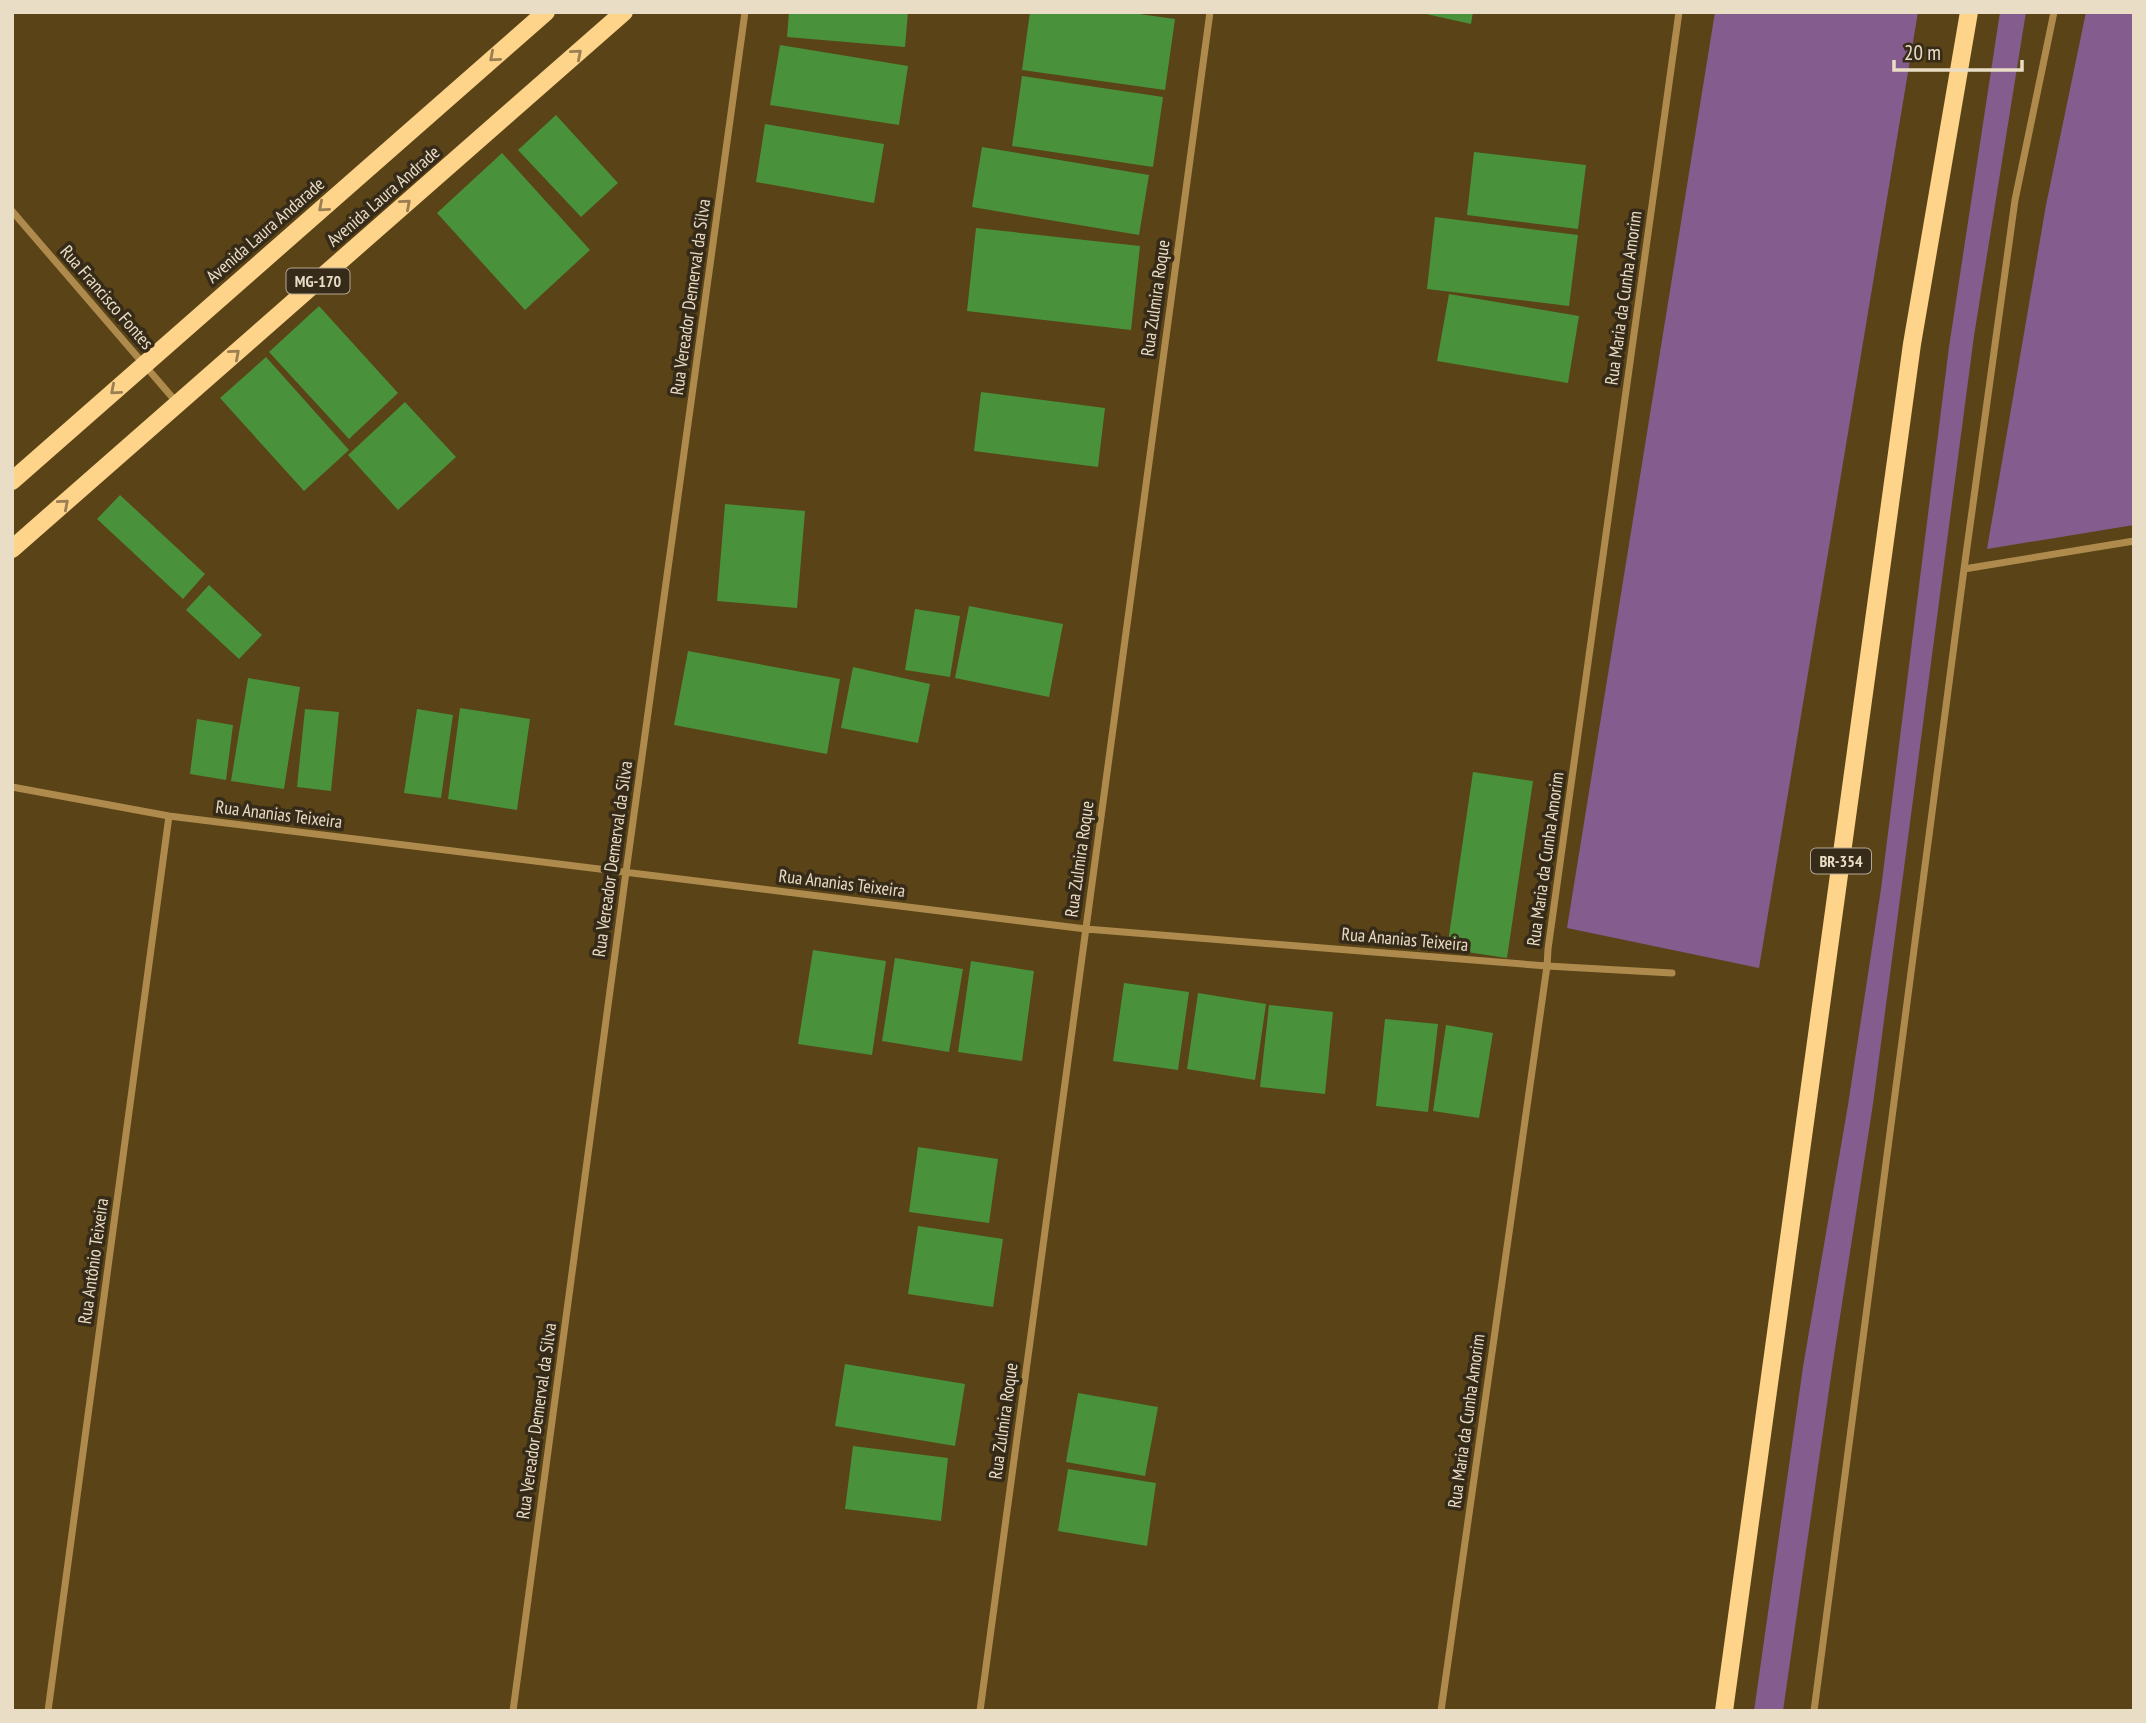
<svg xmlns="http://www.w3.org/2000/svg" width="2146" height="1723" viewBox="0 0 2146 1723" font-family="'PT Sans Narrow',sans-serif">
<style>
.green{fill:#845c8d}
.building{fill:#49913a}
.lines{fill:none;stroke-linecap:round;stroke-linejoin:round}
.street{stroke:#ae8b4d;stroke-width:7}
.primary{stroke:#fed38a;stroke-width:18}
.oneway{stroke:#9a7f52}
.labels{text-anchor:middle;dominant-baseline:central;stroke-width:7;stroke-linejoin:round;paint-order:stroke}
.shield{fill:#362b19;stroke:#b4a892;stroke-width:2}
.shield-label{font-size:16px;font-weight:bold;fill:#eaddc6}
.street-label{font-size:18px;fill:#eaddc6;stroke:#362b19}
</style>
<rect width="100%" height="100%" fill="#5a4317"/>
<!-- green -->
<path class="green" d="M1715 12H1918L1759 968 1567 928Z
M2000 12H2026L1974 336 1873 1104 1833 1362 1783 1711H1754L1803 1367 1848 1105 1881 889 1949 347Z
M2086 12H2134V525L1987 549 2046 205Z"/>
<!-- building -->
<path class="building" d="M789 12H908L905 47 787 37Z
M1030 12H1125L1175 19 1165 90 1022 70Z
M1417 12H1473L1471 24Z
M780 45 908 66 899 125 770 105Z
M1022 76 1163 97 1153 167 1012 146Z
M556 115 618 183 581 217 518 150Z
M765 124 884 144 874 203 756 182Z
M982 147 1149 175 1139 235 972 207Z
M1474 152 1586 165 1578 229 1467 215Z
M502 153 590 250 525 310 437 213Z
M1435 217 1578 235 1569 306 1427 289Z
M976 228 1140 246 1131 330 967 311Z
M1449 294 1579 316 1568 383 1437 361Z
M319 306 398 393 349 439 269 352Z
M266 357 349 450 304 491 220 398Z
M981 392 1105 408 1098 467 974 451Z
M405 402 456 457 398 510 348 455Z
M120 495 205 574 183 599 97 519Z
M725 504 805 511 797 608 717 601Z
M209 585 262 635 239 659 186 610Z
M969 606 1063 624 1049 697 955 678Z
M915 609 960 616 950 677 905 670Z
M688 651 840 679 827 754 674 725Z
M853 667 930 684 918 743 841 728Z
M248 678 300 687 284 789 231 781Z
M460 708 530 719 517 810 448 799Z
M305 709 339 712 331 791 297 787Z
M417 709 453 715 441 798 404 793Z
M197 719 233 725 226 780 190 774Z
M1473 772 1533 781 1507 958 1447 949Z
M813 950 886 961 872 1055 798 1044Z
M895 958 963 969 949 1052 882 1041Z
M971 961 1034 971 1022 1061 958 1052Z
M1124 983 1189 992 1178 1070 1113 1061Z
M1198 993 1266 1004 1255 1080 1187 1069Z
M1269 1005 1333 1012 1325 1094 1260 1087Z
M1385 1019 1438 1024 1428 1112 1376 1106Z
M1446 1025 1493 1033 1479 1118 1433 1111Z
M918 1147 998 1159 989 1223 909 1212Z
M918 1226 1003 1239 993 1307 908 1294Z
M845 1364 965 1384 955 1446 835 1426Z
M1078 1393 1158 1407 1145 1476 1066 1462Z
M853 1446 948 1458 941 1521 845 1509Z
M1068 1469 1156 1483 1147 1546 1058 1531Z"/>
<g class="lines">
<!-- street -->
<path class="street" d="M12 211 178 404
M1964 569 2134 541
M12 787 169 816 1086 929 1547 966 1672 973
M48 1711 169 816
M513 1711 626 872 745 12
M980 1711 1210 12
M1441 1711 1547 966 1548 949 1679 12
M1814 1711 1964 569 2015 200 2054 12"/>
<!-- primary -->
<path class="primary" d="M12 481 546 12
M12 549 624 12
M1724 1711 1912 344 1969 12"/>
</g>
<!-- one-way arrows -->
<defs><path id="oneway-chevron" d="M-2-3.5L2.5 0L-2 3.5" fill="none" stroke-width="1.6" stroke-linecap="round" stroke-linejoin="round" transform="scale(1.75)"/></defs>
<g class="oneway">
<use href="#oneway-chevron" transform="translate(577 54) rotate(-41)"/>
<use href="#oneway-chevron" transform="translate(494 57) rotate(139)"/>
<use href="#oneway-chevron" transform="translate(406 204) rotate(-41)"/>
<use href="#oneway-chevron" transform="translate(323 207) rotate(139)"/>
<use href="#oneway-chevron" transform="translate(235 354) rotate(-41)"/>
<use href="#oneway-chevron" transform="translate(115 390) rotate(139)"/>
<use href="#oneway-chevron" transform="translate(64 504) rotate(-41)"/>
</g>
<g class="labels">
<!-- shield labels -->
<g class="shield">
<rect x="286.5" y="268.5" width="63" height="25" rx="5"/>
<rect x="1811" y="848.5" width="60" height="25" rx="5"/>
</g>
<g class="shield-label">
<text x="318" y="281">MG-170</text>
<text x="1841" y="861">BR-354</text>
</g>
<!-- street labels -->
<g class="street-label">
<text transform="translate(383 196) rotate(-41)">Avenida Laura Andrade</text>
<text transform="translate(265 230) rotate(-41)">Avenida Laura Andarade</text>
<text transform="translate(107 297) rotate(49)">Rua Francisco Fontes</text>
<text transform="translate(690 297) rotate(-82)">Rua Vereador Demerval da Silva</text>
<text transform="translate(1155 298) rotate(-82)">Rua Zulmira Roque</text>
<text transform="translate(1623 298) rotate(-82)">Rua Maria da Cunha Amorim</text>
<text transform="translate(279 814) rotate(7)">Rua Ananias Teixeira</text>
<text transform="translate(612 859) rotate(-82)">Rua Vereador Demerval da Silva</text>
<text transform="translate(1079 859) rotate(-82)">Rua Zulmira Roque</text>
<text transform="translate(1545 859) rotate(-82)">Rua Maria da Cunha Amorim</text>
<text transform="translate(842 883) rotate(7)">Rua Ananias Teixeira</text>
<text transform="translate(1405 939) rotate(5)">Rua Ananias Teixeira</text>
<text transform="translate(93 1261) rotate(-82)">Rua Antônio Teixeira</text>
<text transform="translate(536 1421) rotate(-82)">Rua Vereador Demerval da Silva</text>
<text transform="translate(1003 1421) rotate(-82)">Rua Zulmira Roque</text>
<text transform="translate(1466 1421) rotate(-82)">Rua Maria da Cunha Amorim</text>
</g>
</g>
<!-- border -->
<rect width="2146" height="1723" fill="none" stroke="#eaddc6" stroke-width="28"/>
<!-- scale -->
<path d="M1894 60v10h128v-10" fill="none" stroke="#eaddc6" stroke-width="3.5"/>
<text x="1904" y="60" font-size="21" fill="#eaddc6" stroke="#362b19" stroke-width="5" paint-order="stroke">20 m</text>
</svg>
